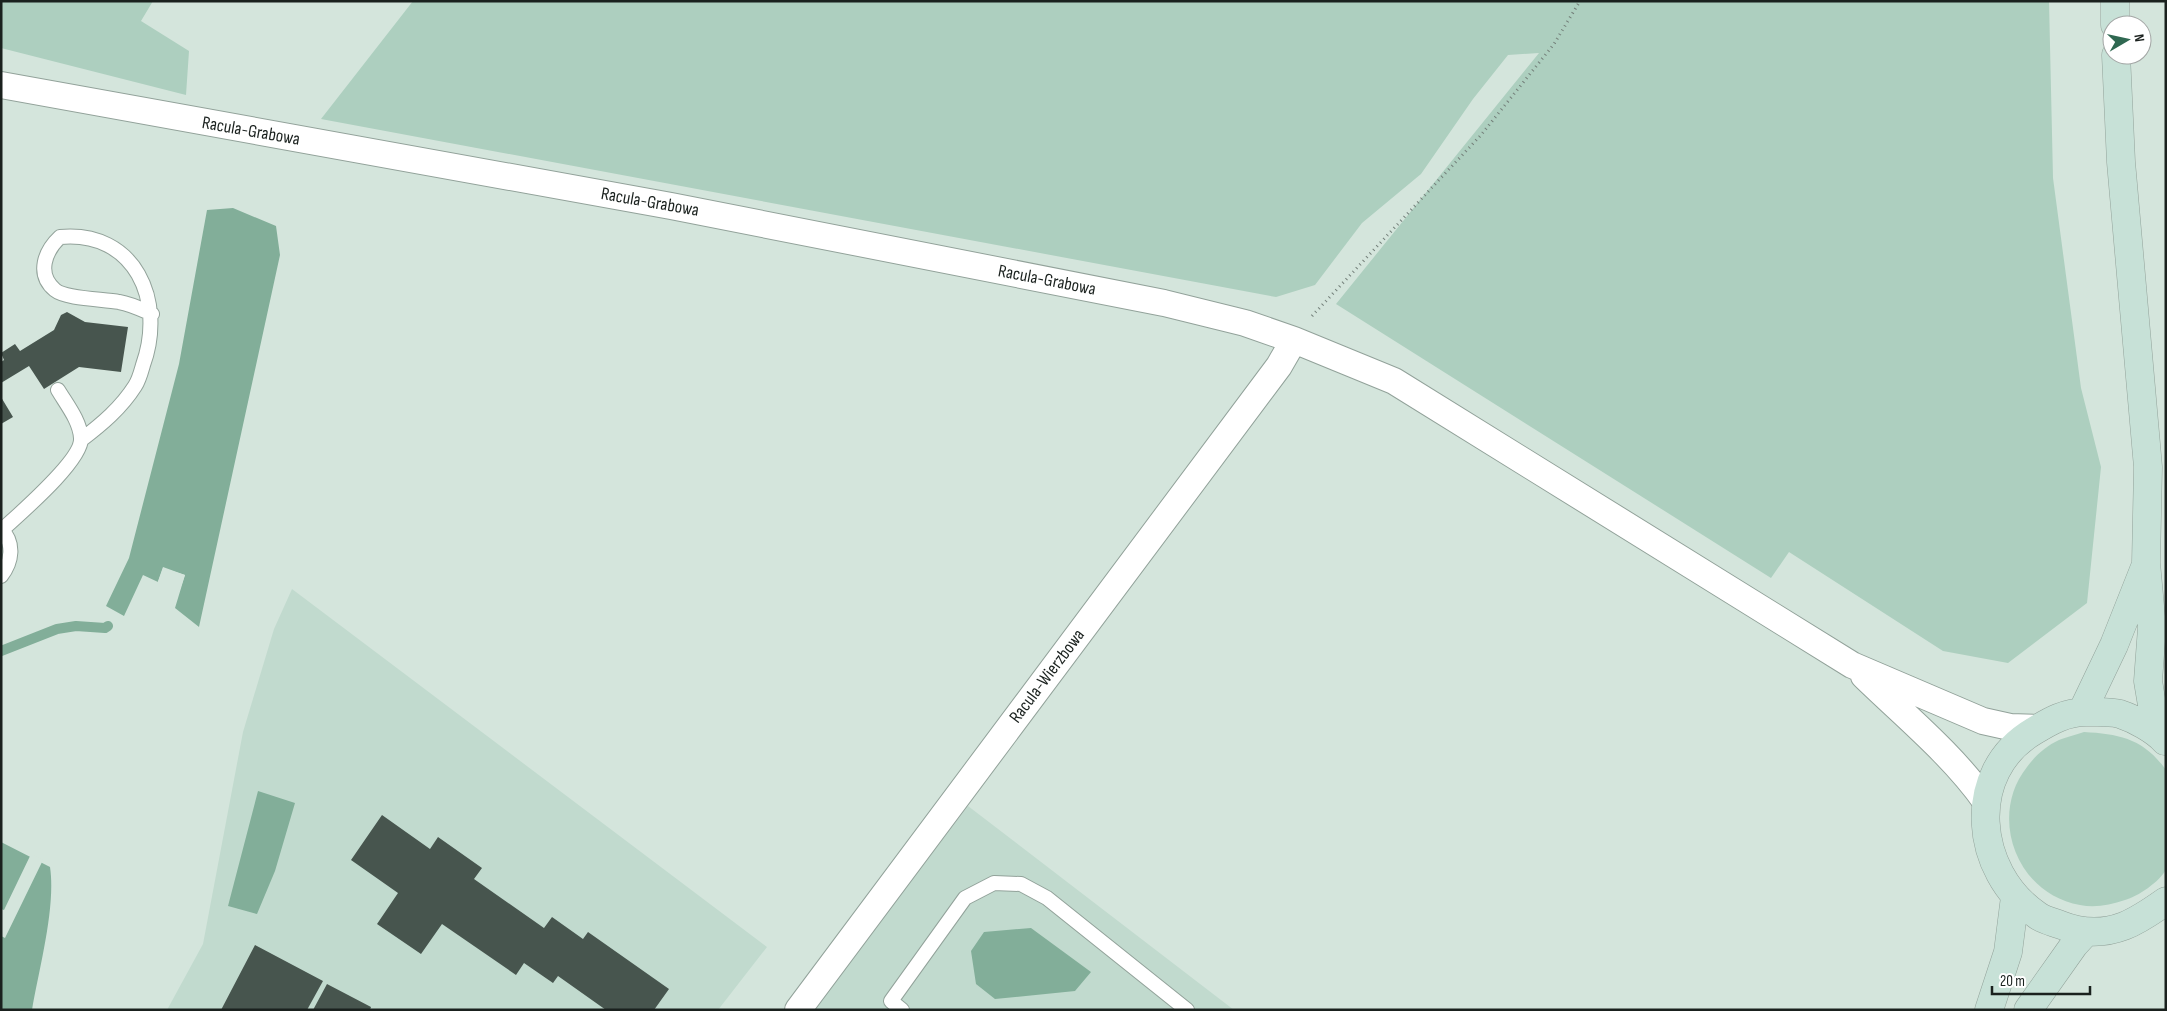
<svg xmlns="http://www.w3.org/2000/svg" width="2167" height="1011" viewBox="0 0 2167 1011" font-family="'Sofia Sans Condensed',sans-serif">
<style>
.built{fill:#c1dace}
.green{fill:#adcfbf}
.water{fill:#82ae99}
.pier{fill:#d4e5dc}
.lines{fill:none;stroke-linecap:round;stroke-linejoin:round}
.stream{stroke:#82ae99;stroke-width:10}
.building{fill:#47554e}
.service-casing{stroke:#92a29a;stroke-width:16}
.minor-casing{stroke:#92a29a;stroke-width:28}
.secondary-casing{stroke:#92a29a;stroke-width:29}
.path{stroke:#737f79;stroke-width:3;stroke-dasharray:1 4;stroke-linecap:butt}
.service{stroke:#fff;stroke-width:14}
.minor{stroke:#fff;stroke-width:26}
.secondary{stroke:#c7e1d7;stroke-width:28}
.labels{text-anchor:middle;dominant-baseline:central;stroke-width:5;stroke-linejoin:round;paint-order:stroke}
.street-label{font-size:18px;fill:#1a211e;stroke:#fff}
</style>
<rect width="100%" height="100%" fill="#d4e5dc"/>
<!-- built -->
<path class="built" d="M292 589 767 947 718 1010H167L203 944 243 732 274 629Z
M968 806 1234 1010H813Z"/>
<!-- green -->
<path class="green" d="M1 1H153L141 21 189 51 186 95 1 48Z
M413 1H2049L2053 178 2081 388 2101 467 2087 603 2008 663 1943 651 1789 552 1771 578 1336 304 1539 53 1508 55 1473 99 1421 174 1362 223 1315 285 1276 297 321 119Z
M2084 732C2120 734 2144 739 2166 770 2166 795 2166 821 2166 846 2166 852 2167 863 2166 869 2161 881 2137 897 2125 900 2110 905 2095 908 2080 905 2016 894 1988 816 2027 767 2035 756 2046 746 2059 740 2066 737 2076 735 2084 732Z"/>
<!-- water -->
<path class="water" d="M233 208 276 226 280 255 199 627 175 608 185 575 163 568 158 582 143 575 124 616 106 606 129 558 179 364 207 210Z
M258 791 295 803 275 871 257 914 228 906Z
M1 842 50 867C56 907 39 969 32 1010H1Z
M1031 928 1091 972 1075 991 995 999 976 984 971 951 984 932Z"/>
<!-- pier -->
<path class="pier" d="M163 567 185 575 175 604H172L182 576 165 571 160 583 157 584Z
M31 854 43 860 5 938 1 936V909L4 910Z"/>
<g class="lines">
<!-- stream -->
<path class="stream" d="M1 651 57 629 76 626 105 628 108 626"/>
</g>
<!-- building -->
<path class="building" d="M67 312 85 322 128 327 121 372 79 367 44 389 29 366 1 383V362L4 360 1 353 15 344 20 351 54 330 61 315Z
M1 397 13 417 1 424Z
M382 815 430 849 438 837 482 868 474 879 544 928 552 917 583 939 588 932 669 989 654 1010H606L558 976 553 983 524 963 516 975 442 924 421 954 377 924 398 893 351 860Z
M255 945 323 981 307 1010H221Z
M327 984 371 1007 370 1010H313Z"/>
<g class="lines">
<defs>
<path id="service" d="M81 440C102 424 121 408 135 386 139 380 141 372 143 365 166 301 135 230 60 237 45 251 36 274 55 290 66 299 104 299 119 302 131 304 141 309 152 314
M1 529C15 543 12 562 1 576
M2 530C18 515 83 460 81 438 80 421 67 405 58 390
M902 1010 891 1001 965 898 994 883 1021 884 1047 898 1187 1010"/>
<path id="minor" d="M1 85 671 206 1164 303 1245 323 1294 340 1394 381 1852 665 1983 721 2010 727 2039 728
M1864 676C1905 716 1953 755 1986 802
M798 1010 1279 366 1294 340"/>
<path id="secondary" d="M2115 25V1
M2116 55 2121 162 2148 467 2146 563 2152 628 2148 681 2154 717 2161 736
M2082 712 2114 645 2145 567
M2165 741C2155 730 2135 719 2120 714 2110 711 2097 712 2086 712 2066 712 2050 721 2034 731 1964 772 1974 872 2037 915 2043 920 2053 922 2061 925 2081 933 2103 934 2124 926 2139 920 2152 911 2166 901
M1989 1010 2008 952 2015 897
M2028 1010 2074 945 2085 933"/>
</defs>
<!-- service casing -->
<use href="#service" class="service-casing"/>
<!-- minor casing -->
<use href="#minor" class="minor-casing"/>
<!-- secondary casing -->
<use href="#secondary" class="secondary-casing"/>
<!-- path -->
<path class="path" d="M1312 316 1481 135 1554 44 1580 1"/>
<!-- service -->
<use href="#service" class="service"/>
<!-- minor -->
<use href="#minor" class="minor"/>
<!-- secondary -->
<use href="#secondary" class="secondary"/>
</g>
<g class="labels">
<!-- street labels -->
<g class="street-label">
<text transform="translate(251 131) rotate(10)">Racula-Grabowa</text>
<text transform="translate(650 202) rotate(10)">Racula-Grabowa</text>
<text transform="translate(1047 280) rotate(11)">Racula-Grabowa</text>
<text transform="translate(1047 676) rotate(-53)">Racula-Wierzbowa</text>
</g>
</g>
<!-- border -->
<rect width="2167" height="1011" fill="none" stroke="#1a211e" stroke-width="5"/>
<!-- north arrow -->
<g transform="translate(2127 40) rotate(81)"><circle r="24" fill="#ffffff" stroke="#a3a6a5"/>
<path d="M0-4L9 19L0 12L-9 19Z" fill="#2f6851"/>
<text y="-8" font-size="14" font-weight="bold" text-anchor="middle" fill="#1a211e">N</text>
</g>
<!-- scale -->
<path d="M1992 986v8h98v-8" fill="none" stroke="#1a211e" stroke-width="2.5"/>
<text x="2000" y="986" font-size="15" fill="#1a211e" stroke="#ffffff" stroke-width="4" paint-order="stroke">20 m</text>
</svg>
